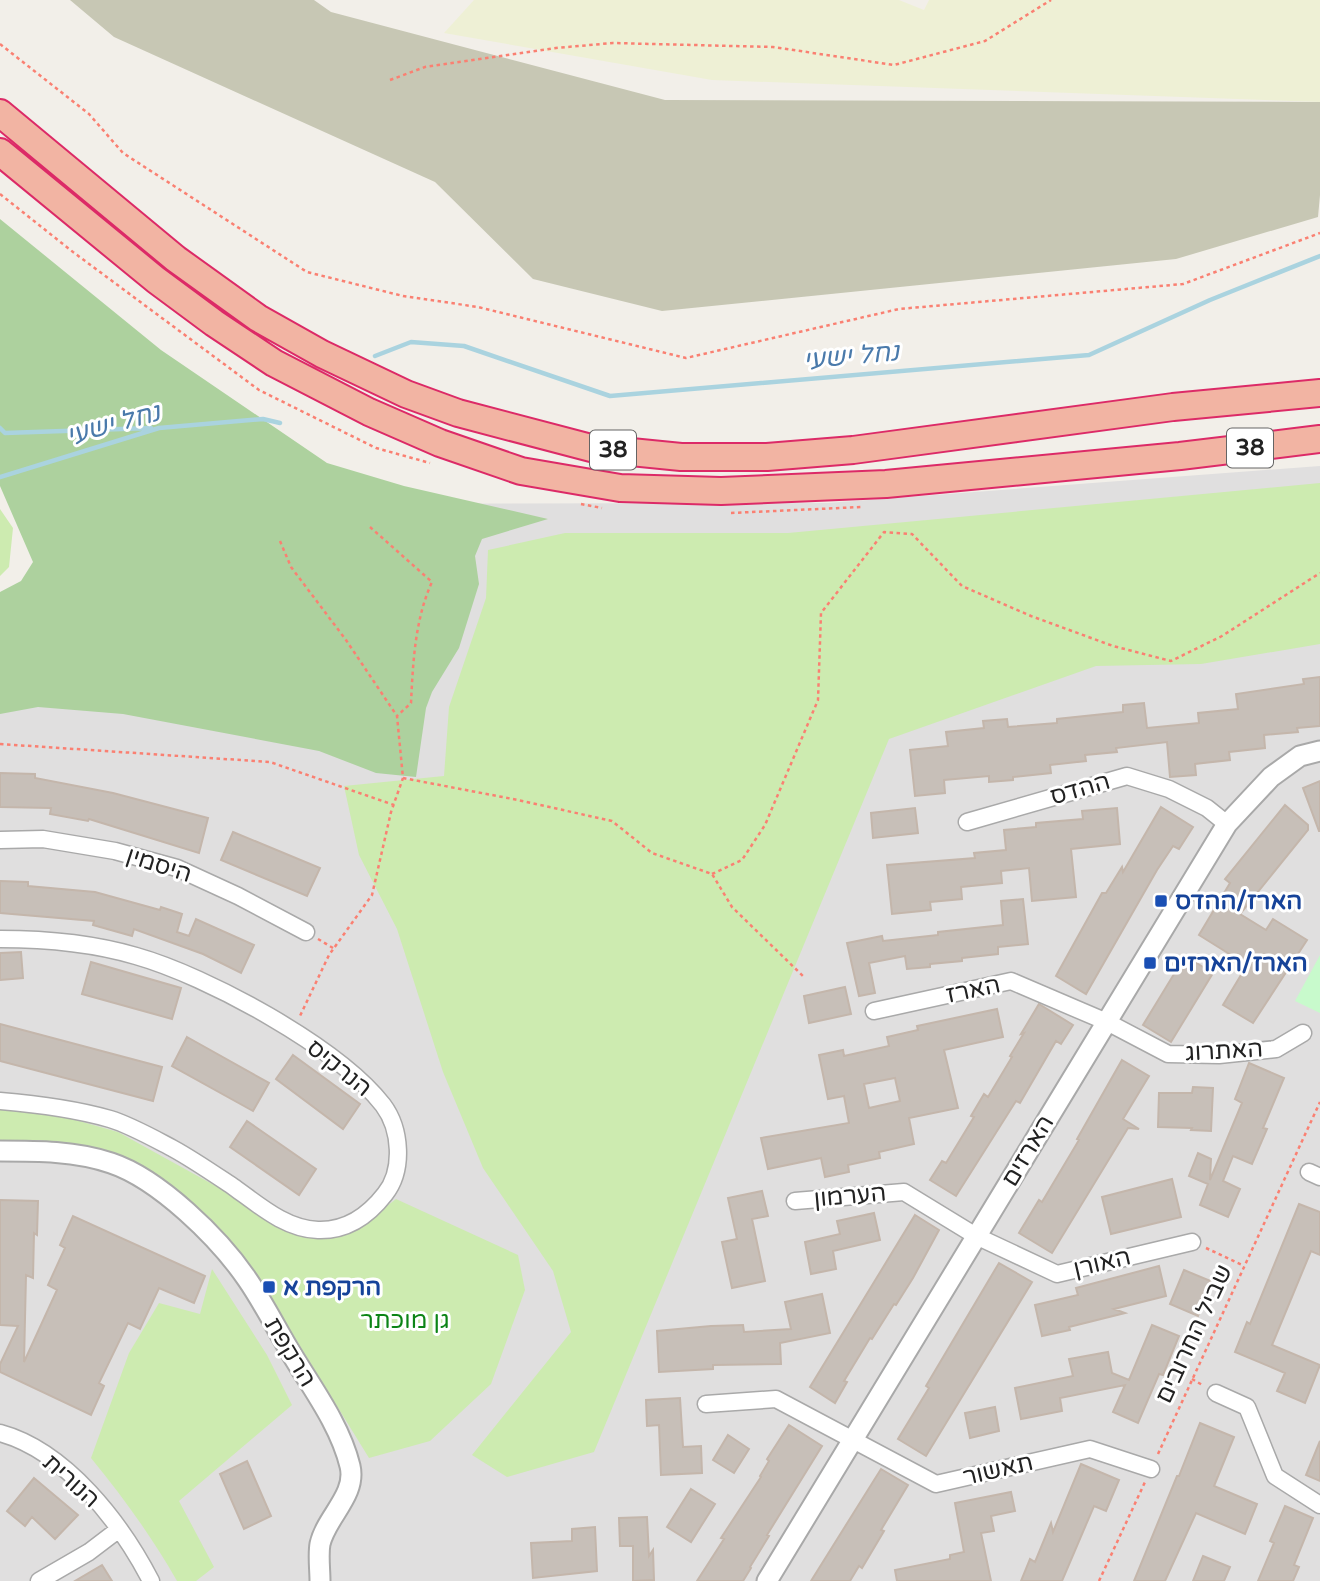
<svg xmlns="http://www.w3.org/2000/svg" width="1320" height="1581" viewBox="0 0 1320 1581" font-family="'Varela Round','Noto Sans Hebrew',sans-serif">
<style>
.residential{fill:#e0dfdf}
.construction{fill:#c7c7b4}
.farmland{fill:#eef0d5}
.grass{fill:#cdebb0}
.forest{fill:#add19e}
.park{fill:#c8facc}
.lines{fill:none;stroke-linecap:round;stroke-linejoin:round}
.stream{stroke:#aad3df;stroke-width:4.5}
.building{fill:#c7bfb8;stroke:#c4b6ab;stroke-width:2;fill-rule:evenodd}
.minor-casing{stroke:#a9a9a9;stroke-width:19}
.tertiary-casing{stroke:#a9a9a9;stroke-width:23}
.trunk-casing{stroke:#dc2a67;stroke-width:30}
.path{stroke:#fa8072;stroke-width:2.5;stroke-dasharray:3.5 3.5;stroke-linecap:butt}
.minor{stroke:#fff;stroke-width:16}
.tertiary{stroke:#fff;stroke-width:19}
.trunk{stroke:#f2b4a3;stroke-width:26}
.transit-dot{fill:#1a4fb4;stroke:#fff;stroke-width:2.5}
.labels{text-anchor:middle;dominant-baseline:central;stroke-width:6;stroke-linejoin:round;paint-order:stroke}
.shield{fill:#fff;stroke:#646464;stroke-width:2}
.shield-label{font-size:23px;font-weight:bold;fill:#222}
.street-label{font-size:24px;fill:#222;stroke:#fff}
.transit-label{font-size:24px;font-weight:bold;fill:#164399;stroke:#fff;text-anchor:start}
.park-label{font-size:24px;fill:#0c8416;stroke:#fff}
.water-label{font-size:26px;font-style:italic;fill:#4a7aab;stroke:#fff}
</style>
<rect width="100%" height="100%" fill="#f2efe9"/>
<!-- residential -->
<path class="residential" d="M1320 466V1581H0V629L301 504 828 503Z"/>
<!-- construction -->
<path class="construction" d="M70 0H314L331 12 665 100 1320 102V195L1318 217 1176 259 662 311 533 279 435 182 114 37Z"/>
<!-- farmland -->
<path class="farmland" d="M474 0H899L924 10 929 0H1320V102L712 80 444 33Z"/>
<!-- grass -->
<path class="grass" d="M1320 483V644L1201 664 1096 666 889 739 594 1452 507 1477 472 1455 571 1332 553 1271 483 1168 443 1072 397 929 359 855 344 786 444 776 449 707 486 598 488 550 565 533H788Z
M0 509 13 528 9 567 0 576Z
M0 1107H30L118 1132 301 1233C351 1241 358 1227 396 1199L518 1255 525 1290 491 1384 430 1441 369 1458 253 1270 209 1217 114 1158 88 1149 38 1140H0Z
M212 1269 267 1355 292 1405 179 1501 214 1567 196 1581H177C152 1537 123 1497 91 1458L129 1353 159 1303 200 1314Z"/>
<!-- forest -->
<path class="forest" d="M0 219 161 350 327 463 404 486 548 519 482 539 475 556 479 584 459 648 432 692 426 708 416 777 376 773 319 751 123 714 38 707 0 714V592L21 581 33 562 0 486Z"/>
<!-- park -->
<path class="park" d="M1320 955V1013L1295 1001Z"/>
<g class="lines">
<!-- stream -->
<path class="stream" d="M375 356 411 342 464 346 610 396 1089 355 1210 300 1320 256
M0 428 5 433 151 428
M0 477 159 428 263 419 280 423"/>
</g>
<!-- building -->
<path class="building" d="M1320 677V726L1297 728 1298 732 1264 735 1265 748 1229 752 1230 760 1195 764 1196 775 1170 777 1167 742 1116 748 1117 752 1085 755 1086 761 1050 765 1051 773 1013 777V780L989 782V776L944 780 945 793 915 796 910 750 948 746 946 732 984 728 983 721 1007 719 1008 727 1057 723V719L1123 712V705L1144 703 1147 728 1199 723 1198 713 1238 709 1236 694 1304 684 1303 679Z
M0 773 35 774V778L113 793 208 818 199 853 89 819 88 821 50 814 51 808 0 807Z
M1320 781V831H1319L1303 788Z
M1285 805 1308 825V830L1240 914 1266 930 1273 919 1307 940 1253 1023 1223 1005 1247 965 1199 935 1230 883 1225 879Z
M1161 807 1193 827 1179 849 1173 846 1157 870 1086 994 1056 976 1102 893H1106L1122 867 1123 872Z
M915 808 918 833 873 838 871 813Z
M1117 808 1120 844 1071 849 1076 897 1032 901 1029 868 1001 871 1002 883 961 887 962 899 930 902 931 910 892 914 887 865 975 858 974 853 1006 850 1004 830 1036 827V823L1083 819 1082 811Z
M233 832 320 868 307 896 221 860Z
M0 881 28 882V886L95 892 160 910 161 907 182 914 177 932 189 936 196 919 254 945 241 973 203 954 134 929 132 936 93 925 94 921 0 913Z
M1023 899 1028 944 998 947V954L962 958V961L930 964V967L907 969 905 956 869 963 875 993 859 996 847 943 882 936 883 941 938 935V932L1003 925 1001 901Z
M21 952 23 978 0 980V953Z
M1185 956 1213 973 1171 1042 1143 1025Z
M91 962 181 988 172 1019 82 994Z
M845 987 851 1014 809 1023 804 996Z
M1039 1004 1073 1025 1061 1044 1056 1041 1020 1103 1016 1101 956 1196 930 1180 942 1161 946 1163 974 1117 971 1116 984 1094 988 1097 1012 1057 1010 1056 1024 1033 1021 1034Z
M997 1009 1003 1037 944 1050 958 1108 909 1118 914 1144 879 1152 880 1158 848 1165 849 1172 825 1177 821 1158 768 1169 761 1138 849 1123 844 1096 828 1099 819 1055 843 1050 844 1056 889 1046 887 1037 918 1030 917 1026ZM895 1078 900 1101 869 1108 864 1084Z
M0 1024 162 1067 153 1101 0 1061Z
M187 1037 269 1083 253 1111 172 1066Z
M293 1055 360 1104 343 1129 276 1079Z
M1122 1060 1149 1076 1123 1119 1139 1129 1128 1128 1052 1253 1019 1233 1039 1200 1042 1202 1079 1140 1077 1139Z
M1249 1063 1284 1078 1263 1128 1267 1129 1252 1164 1233 1156 1223 1181 1240 1189 1228 1217 1200 1205 1208 1184 1189 1176 1198 1153 1211 1159 1210 1180 1242 1103 1235 1099Z
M1193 1087 1213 1088 1211 1131 1191 1130 1192 1128 1158 1127 1159 1093H1192Z
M247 1121 316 1169 299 1195 230 1147Z
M1172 1179 1181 1217 1111 1234 1102 1197Z
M762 1191 768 1216 752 1219 765 1281 732 1288 722 1242 737 1239 728 1198Z
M0 1200 38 1201 37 1235 34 1233 33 1278 26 1275 24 1362 57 1290 48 1285 65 1248 60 1245 73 1216 205 1276 194 1303 159 1288 140 1329 128 1323 99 1383 104 1386 91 1415 0 1372V1364L18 1326 0 1325Z
M1299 1204 1320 1212V1255L1311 1251 1272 1345 1320 1365 1305 1403 1277 1391 1285 1373 1235 1352 1247 1322 1250 1324Z
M874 1213 880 1240 833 1251 836 1269 811 1274 805 1242 840 1234 837 1221Z
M915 1215 939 1230 913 1278 896 1305 894 1304 872 1339 870 1338 844 1381 847 1382 835 1403 810 1387Z
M999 1263 1032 1282 926 1456 898 1439 929 1388 926 1386Z
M1159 1266 1166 1296 1114 1309 1125 1313 1069 1327 1070 1330 1042 1336 1035 1305 1078 1295 1076 1288Z
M1184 1270 1213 1282 1198 1316 1170 1304Z
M822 1294 830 1333 780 1343 781 1364 713 1365V1369L659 1372 657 1331 711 1326 743 1325 744 1332 791 1329 785 1302Z
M1152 1325 1179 1336 1163 1375 1159 1374 1138 1423 1113 1412 1125 1385 1060 1398 1062 1411 1021 1419 1015 1388 1073 1376 1069 1359 1108 1352 1112 1373 1129 1380Z
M680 1398 683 1447 701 1446 702 1473 661 1475 659 1425 647 1426 646 1400Z
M995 1407 999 1431 970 1438 965 1413Z
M1200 1423 1234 1437 1214 1486 1257 1504 1245 1534 1196 1513 1165 1581H1134L1177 1476H1179Z
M789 1425 822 1446 767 1535 769 1536 750 1567 751 1568 743 1581H697L724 1539 721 1538 761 1477 760 1476 769 1461 767 1459Z
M728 1435 749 1449 734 1473 713 1460Z
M1320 1441V1481L1306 1475Z
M247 1461 271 1516 244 1529 220 1474Z
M1081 1464 1119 1480 1106 1511 1094 1506 1062 1581H1021L1030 1559 1035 1562 1051 1523 1053 1532Z
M881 1469 908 1485 881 1530 884 1531 862 1568 859 1566 850 1581H811Z
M34 1478 78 1515 55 1539 32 1517 25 1526 7 1511Z
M691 1489 715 1504 691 1542 667 1527Z
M1011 1492 1015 1511 991 1516 994 1531 981 1533 991 1581H897L895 1570 950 1559V1555L964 1552 955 1503Z
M1285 1506 1313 1518 1294 1565 1299 1567 1293 1581H1258L1274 1543 1270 1541Z
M647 1517 649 1556 653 1550 654 1580 633 1581V1546H620L619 1518Z
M595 1527 597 1571 533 1578 531 1543 572 1541V1529Z
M1203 1556 1230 1567 1224 1581H1193Z
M102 1565 112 1581H75Z"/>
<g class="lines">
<defs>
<path id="minor" d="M967 822 1127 776 1169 789 1207 808 1227 824
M0 840 43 839 115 851 177 868 238 896 306 932
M0 939C46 939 92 943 136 956 207 976 338 1047 383 1105 401 1129 404 1170 385 1194 368 1216 347 1231 318 1230 286 1229 260 1206 235 1188 214 1174 194 1160 172 1148 153 1138 130 1125 110 1119 75 1109 36 1104 0 1101
M874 1011 1011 981 1107 1022 1168 1054 1219 1055 1276 1049 1303 1033
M1309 1172 1320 1177
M795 1201 904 1192 976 1236 1057 1274 1192 1242
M1216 1393 1247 1407 1275 1476 1320 1505
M706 1404 776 1399 936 1484 1090 1449 1151 1469
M0 1433C66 1451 121 1523 151 1581
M39 1581 89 1552 118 1530"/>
<path id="tertiary" d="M0 1151C37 1151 76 1151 111 1163 159 1179 219 1238 247 1279 263 1302 276 1328 291 1353 312 1388 340 1425 350 1466 357 1495 326 1517 320 1544 318 1555 320 1570 320 1581
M767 1581 1227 824 1271 777 1300 756 1320 751"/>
<path id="trunk" d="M0 113 176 259 258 318 322 354 406 394 458 413 591 448 681 457H767L853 450 1173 407 1320 393
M0 152 156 280 214 323 274 363 369 412 440 443 521 471 620 488 721 491 886 484 1180 456 1320 439"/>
</defs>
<!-- minor casing -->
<use href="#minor" class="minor-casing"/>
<!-- tertiary casing -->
<use href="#tertiary" class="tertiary-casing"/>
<!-- trunk casing -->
<use href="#trunk" class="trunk-casing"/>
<!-- path -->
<path class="path" d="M0 44 89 114 123 153 307 272 403 296 478 307 686 358 899 309 1183 284 1320 233
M390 80 425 67 556 48 613 43 773 47 894 65 985 41 1051 0
M0 194 73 252 259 390 376 448 430 463
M581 504 602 508
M731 513 861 507
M370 527 432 582C415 619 413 662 411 703L397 716
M280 541 291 567 346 640 397 716 403 778 391 812 372 895 329 955 300 1016
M0 744 270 762 394 805
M403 778 518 800 612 821 652 853 712 874 732 907 805 978
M712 874 742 860 765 825 818 700 821 613 884 532 912 534 962 586 1031 616 1113 646 1171 661 1222 636 1320 573
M318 939 333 948
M1206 1248 1244 1266
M1192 1379 1204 1386
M1158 1454 1320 1102
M1099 1581 1145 1482"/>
<!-- minor -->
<use href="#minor" class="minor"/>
<!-- tertiary -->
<use href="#tertiary" class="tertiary"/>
<!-- trunk -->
<use href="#trunk" class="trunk"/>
</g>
<!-- markers -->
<g class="transit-dot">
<rect x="1154" y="894" width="14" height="14" rx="3.5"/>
<rect x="1143" y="956" width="14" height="14" rx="3.5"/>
<rect x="262" y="1280" width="14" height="14" rx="3.5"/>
</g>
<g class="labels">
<!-- shield labels -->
<g class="shield">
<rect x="1227" y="428.5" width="46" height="39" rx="5"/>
<rect x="590" y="430.5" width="46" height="39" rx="5"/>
</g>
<g class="shield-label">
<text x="1250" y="448">38</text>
<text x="613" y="450">38</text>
</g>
<!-- street labels -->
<g class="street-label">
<text transform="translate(1080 789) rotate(-16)">ההדס</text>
<text transform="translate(159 865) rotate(18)">היסמין</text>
<text transform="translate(973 990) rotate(-12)">הארז</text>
<text transform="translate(1224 1051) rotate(-3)">האתרוג</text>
<text transform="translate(339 1068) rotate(39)">הנרקיס</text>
<text transform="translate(1028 1151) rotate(-59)">הארזים</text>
<text transform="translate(850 1196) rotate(-5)">הערמון</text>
<text transform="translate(1102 1263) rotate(-13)">האורן</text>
<text transform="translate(1194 1334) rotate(-65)">שביל החרובים</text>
<text transform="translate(290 1352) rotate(59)">הרקפת</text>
<text transform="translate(998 1470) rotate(-13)">תאשור</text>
<text transform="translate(71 1481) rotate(42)">הנורית</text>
</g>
<!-- transit labels -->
<g class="transit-label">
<text x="1175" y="901">הארז/ההדס</text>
<text x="1164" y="963">הארז/הארזים</text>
<text x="283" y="1287">הרקפת א</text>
</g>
<!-- park labels -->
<g class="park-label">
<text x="405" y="1320">גן מוכתר</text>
</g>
<!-- water labels -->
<g class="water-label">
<text transform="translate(851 356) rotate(-5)">נחל ישעי</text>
<text transform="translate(113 424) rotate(-15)">נחל ישעי</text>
</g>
</g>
</svg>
